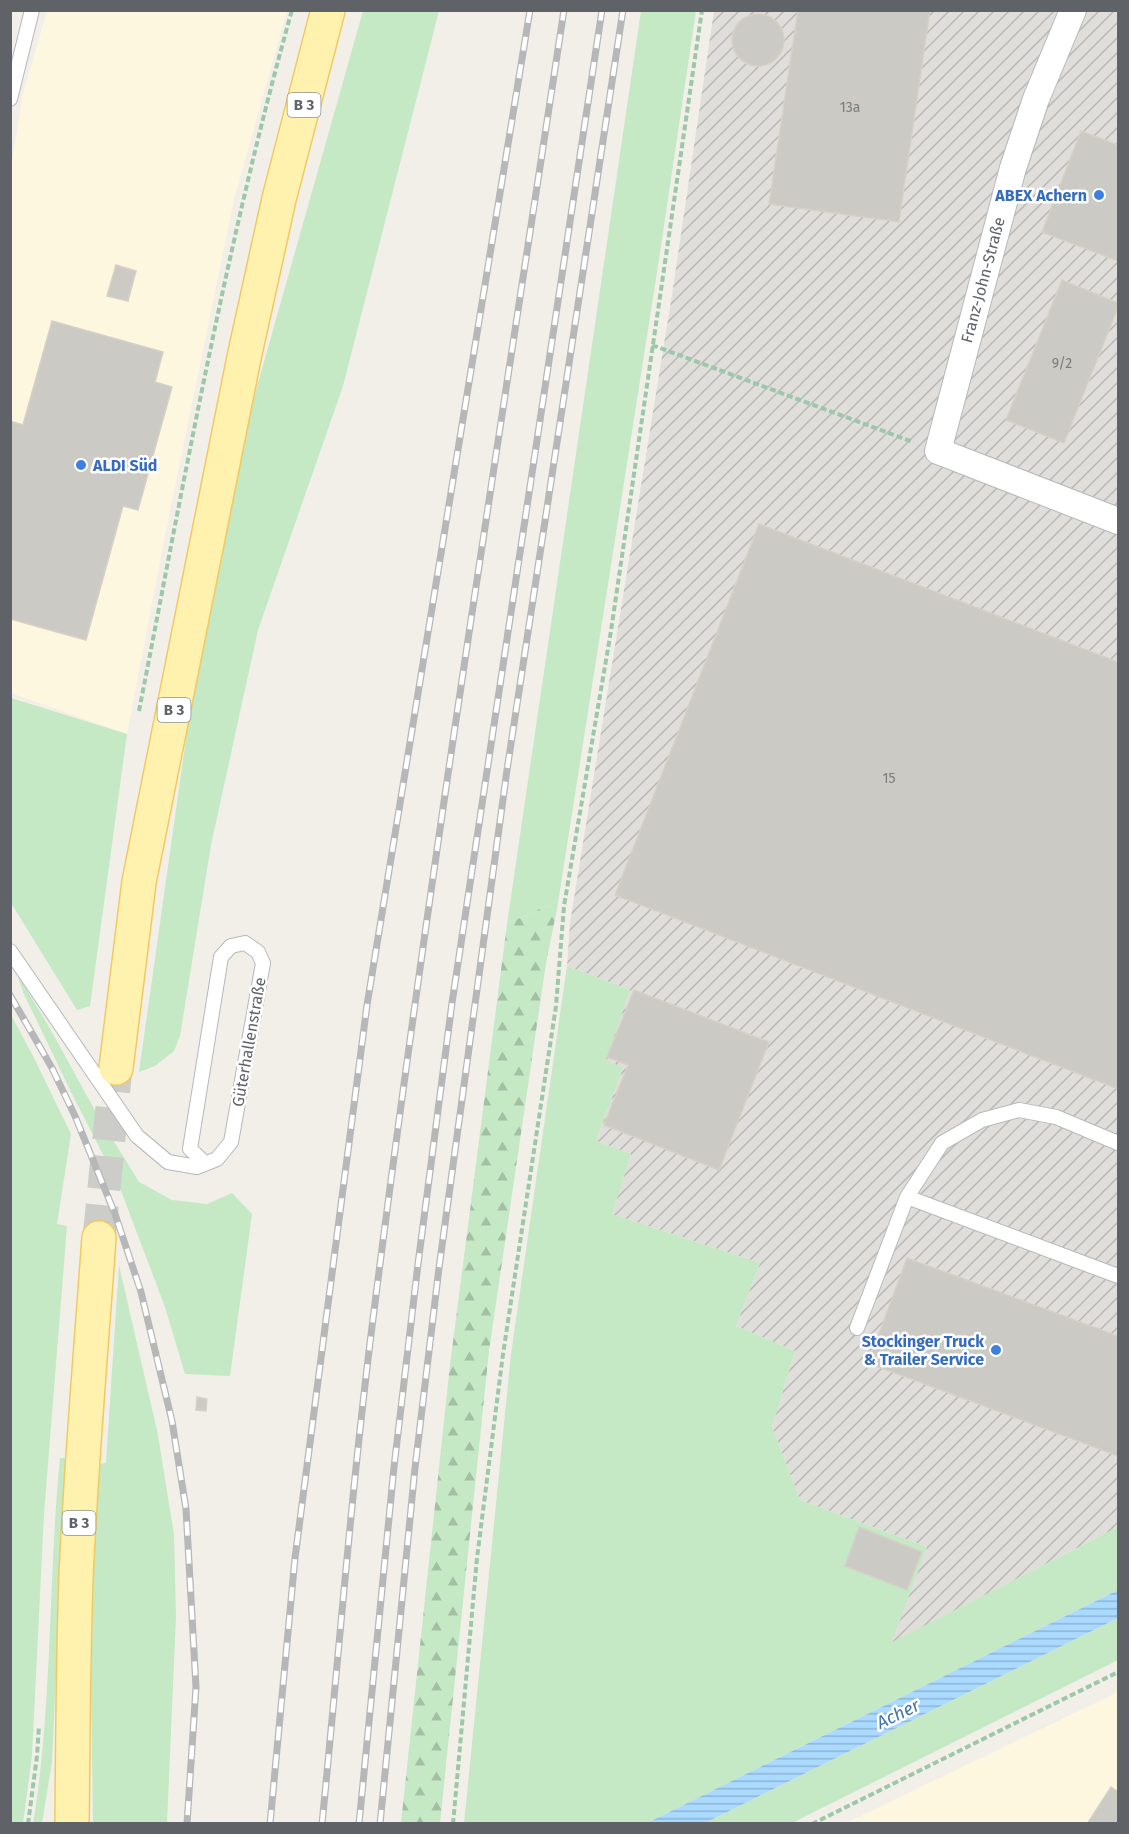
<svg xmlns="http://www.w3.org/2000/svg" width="1129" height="1834" viewBox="0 0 1129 1834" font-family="'Fira Sans',sans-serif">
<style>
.commercial{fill:#fef7e0}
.industrial{fill:url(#industrial-furrows)}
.green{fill:#c5e8c5}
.forest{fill:url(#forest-firs)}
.water{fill:url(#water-rules)}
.building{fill:#cccac5;stroke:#d6d1c6;stroke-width:1.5}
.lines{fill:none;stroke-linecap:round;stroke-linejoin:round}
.primary-tunnel{stroke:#ccccc8;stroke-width:33;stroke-dasharray:33 16;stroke-linecap:butt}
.service-casing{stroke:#b5b8bc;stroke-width:16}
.minor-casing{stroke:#b5b8bc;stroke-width:28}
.primary-casing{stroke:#f2c960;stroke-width:36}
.path{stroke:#9cc7a9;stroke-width:4;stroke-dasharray:6 3;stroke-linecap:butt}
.service{stroke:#fff;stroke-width:14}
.minor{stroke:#fff;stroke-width:26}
.primary{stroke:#fff2af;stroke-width:33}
.rail-casing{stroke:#b6b7b8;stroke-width:7}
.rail{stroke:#fff;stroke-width:4.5;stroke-dasharray:14;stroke-linecap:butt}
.shop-dot{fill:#3f7fe0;stroke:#fff;stroke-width:2}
.labels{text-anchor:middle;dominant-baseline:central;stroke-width:5;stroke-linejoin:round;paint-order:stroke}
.number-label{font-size:14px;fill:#7a7d7f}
.shield{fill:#fff;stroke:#8f9295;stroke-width:1.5}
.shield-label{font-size:15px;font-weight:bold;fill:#5f6368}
.shop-label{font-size:16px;font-weight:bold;fill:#366cbe;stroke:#fff;text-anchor:end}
.street-label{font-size:16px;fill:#5f6368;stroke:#fff}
.water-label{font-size:18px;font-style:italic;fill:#4174aa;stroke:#fff}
</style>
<defs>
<pattern id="industrial-furrows" width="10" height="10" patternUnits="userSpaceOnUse" patternTransform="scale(1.5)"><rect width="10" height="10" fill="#e0deda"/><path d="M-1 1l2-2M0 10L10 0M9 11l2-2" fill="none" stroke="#b9b8b5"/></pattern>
<pattern id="forest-firs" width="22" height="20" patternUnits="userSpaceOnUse" patternTransform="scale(1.5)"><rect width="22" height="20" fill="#c5e8c5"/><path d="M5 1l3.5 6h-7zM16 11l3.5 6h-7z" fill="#a3c0a4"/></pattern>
<pattern id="water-rules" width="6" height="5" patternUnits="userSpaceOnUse" patternTransform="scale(1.5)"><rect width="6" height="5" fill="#aadaff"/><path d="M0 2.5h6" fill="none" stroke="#8eb4d2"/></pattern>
</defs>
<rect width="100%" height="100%" fill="#f1efe8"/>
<!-- commercial -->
<path class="commercial" d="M47 11H287L234 199 165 535 127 734 11 693V168L23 94Z
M1118 1692V1823H846Z"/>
<!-- industrial -->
<path class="industrial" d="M714 11H1118V1527L891 1643 927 1547 800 1500 772 1427 795 1351 736 1326 760 1263 612 1214 631 1154 596 1141 623 1068 605 1060 630 990 567 966 570 923 672 295Z"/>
<!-- green -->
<path class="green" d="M363 11H439L343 386 258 630 211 845 180 1036 174 1051 155 1066 139 1072 196 668 244 433Z
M641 11H696L658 266 557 909 546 906 507 924Z
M11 698 127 734 90 1006 77 1010 11 903Z
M567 966 630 990 606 1060 623 1068 596 1141 631 1154 612 1214 760 1263 736 1326 795 1351 772 1427 800 1500 927 1547 892 1642 1118 1527V1590L647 1823 464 1824 511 1354Z
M17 974 48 1025 97 1114 139 1182 172 1200 207 1204 232 1193 252 1214 230 1376 185 1374 165 1307 120 1188 71 1092 23 992Z
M11 1015 33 1056 71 1134 57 1224 67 1226 44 1514 32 1755 23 1824 10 1823Z
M119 1265 158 1435 174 1535 176 1616 167 1823H93L91 1686 94 1557 100 1464 106 1463Z
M60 1458H66L52 1762 42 1823 33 1824C53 1703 48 1579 60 1458Z
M1118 1618V1660L792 1823H705Z"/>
<!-- forest -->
<path class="forest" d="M546 906 557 909 546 963 489 1351 440 1823H401L450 1365 507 924Z"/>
<!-- water -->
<path class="water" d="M1118 1590V1618L705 1823H647Z"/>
<!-- building -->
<path class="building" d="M798 10H930L899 222 769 204Z
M732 40a26 26 0 1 1 52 0a26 26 0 1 1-52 0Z
M1081 131 1118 145V261L1042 232Z
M116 265 136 271 128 301 107 296Z
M1062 280 1118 303V307L1064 443 1006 420Z
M52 321 163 352 155 382 172 387 138 510 123 506 86 640 10 619V421L23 425Z
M759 524 1118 662V1089L615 895Z
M634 990 769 1042 719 1170 604 1125 628 1065 607 1057Z
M907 1258 1118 1336V1456L868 1363Z
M197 1397 207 1399 206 1411 196 1410Z
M859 1527 922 1552 907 1590 845 1566Z
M1111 1787 1118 1792V1824H1087Z"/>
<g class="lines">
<!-- primary-tunnel -->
<path class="primary-tunnel" d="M99 1238 116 1068"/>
<defs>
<path id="service" d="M10 99 32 10
M10 951 137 1136 168 1162 197 1167 217 1159 231 1142 263 963 258 952 245 943 231 946 221 957 190 1149 205 1163
M907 1197 1118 1276
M857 1328 907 1197 942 1143 982 1120 1019 1110 1056 1117 1118 1143"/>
<path id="minor" d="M1073 10 1036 99 1013 168 938 451 1118 521"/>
<path id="primary" d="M116 1068 139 882 245 353 279 199 328 10
M72 1824C73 1742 73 1660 76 1578 81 1464 91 1351 99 1238"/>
</defs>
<!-- service casing -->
<use href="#service" class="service-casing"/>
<!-- minor casing -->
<use href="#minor" class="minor-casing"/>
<!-- primary casing -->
<use href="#primary" class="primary-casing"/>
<!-- path -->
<path class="path" d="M652 345 913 442
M139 711C185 476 227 241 292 10
M28 1824 37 1756 39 1726
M453 1824 477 1558 503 1354 556 1006 564 906 611 631 702 10
M812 1824 1118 1672"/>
<!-- service -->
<use href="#service" class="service"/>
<!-- minor -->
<use href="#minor" class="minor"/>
<!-- primary -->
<use href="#primary" class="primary"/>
<defs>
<path id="rail" d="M10 995 52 1068 75 1116 115 1214 141 1292 172 1421 186 1509 196 1687 187 1824
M270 1824 295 1558 367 1005 530 10
M322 1824C339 1653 352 1482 374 1311 429 877 498 444 564 10
M359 1824 394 1467 418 1264 452 1003 602 10
M380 1824 415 1468 439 1268 507 770 623 10"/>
</defs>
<!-- rail casing -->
<use href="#rail" class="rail-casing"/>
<!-- rail -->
<use href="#rail" class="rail"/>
</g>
<!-- markers -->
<g class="shop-dot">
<circle cx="1099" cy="195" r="6"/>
<circle cx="81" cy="465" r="6"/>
<circle cx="996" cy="1350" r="6"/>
</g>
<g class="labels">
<!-- number labels -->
<g class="number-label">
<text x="850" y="107">13a</text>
<text x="1062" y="363">9/2</text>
<text x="889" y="778">15</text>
</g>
<!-- shield labels -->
<g class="shield">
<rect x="287.5" y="93" width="33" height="24" rx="4.5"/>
<rect x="157.5" y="698" width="33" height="24" rx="4.5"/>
<rect x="62.5" y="1511" width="33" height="24" rx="4.5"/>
</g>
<g class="shield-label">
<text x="304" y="105">B 3</text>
<text x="174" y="710">B 3</text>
<text x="79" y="1523">B 3</text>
</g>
<!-- shop labels -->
<g class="shop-label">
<text x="1087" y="195">ABEX Achern</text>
<text x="93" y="465" text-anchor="start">ALDI Süd</text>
<text x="984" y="1341">Stockinger Truck<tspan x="984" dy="18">&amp; Trailer Service</tspan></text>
</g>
<!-- street labels -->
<g class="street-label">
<text transform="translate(983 280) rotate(-75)">Franz-John-Straße</text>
<text transform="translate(249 1042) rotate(-80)">Güterhallenstraße</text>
</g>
<!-- water labels -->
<g class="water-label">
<text transform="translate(898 1714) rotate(-26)">Acher</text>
</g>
</g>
<!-- border -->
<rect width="1129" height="1834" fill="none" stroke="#5f6368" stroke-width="24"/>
</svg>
